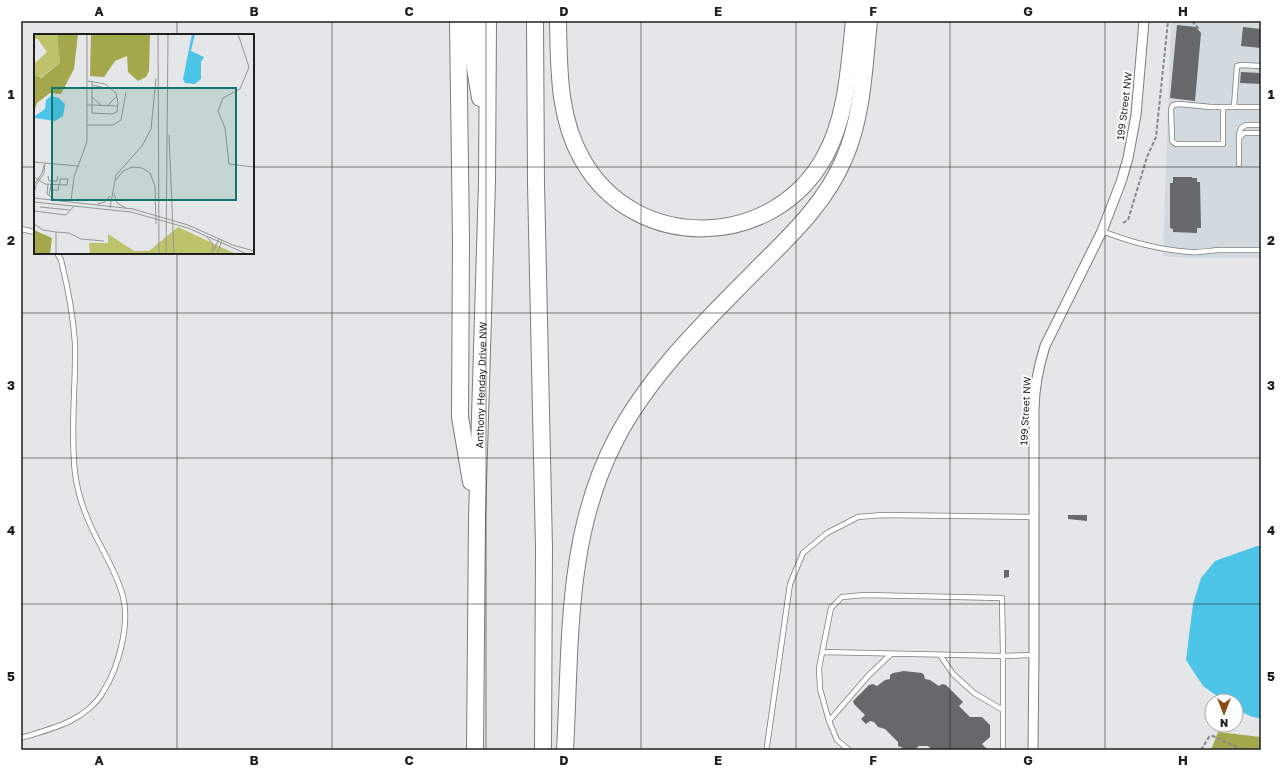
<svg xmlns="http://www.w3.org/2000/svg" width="1282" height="771" viewBox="0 0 1282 771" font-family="'Golos Text',sans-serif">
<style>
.built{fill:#d2d9df}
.forest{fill:#a3a84c}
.water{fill:#4cc5e8}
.building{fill:#676869}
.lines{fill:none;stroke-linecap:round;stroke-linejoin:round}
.service-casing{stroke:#7c7d7d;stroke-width:6}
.minor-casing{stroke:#7c7d7d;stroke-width:11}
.motorway-casing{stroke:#7c7d7d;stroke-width:18}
.path{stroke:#888989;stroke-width:2;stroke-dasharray:4 2;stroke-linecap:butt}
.service{stroke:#fff;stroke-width:4.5}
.minor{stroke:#fff;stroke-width:9}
.motorway{stroke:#fff;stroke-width:16}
.grid{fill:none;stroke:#1f1f1f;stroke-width:1;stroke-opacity:0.55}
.labels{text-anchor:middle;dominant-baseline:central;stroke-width:4;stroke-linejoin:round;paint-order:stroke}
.street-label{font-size:10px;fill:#1f1f1f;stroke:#fff}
.inset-road{fill:none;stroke:#969697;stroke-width:1}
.view{fill:#0f766e;fill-opacity:0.15;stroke:#0f766e;stroke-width:2}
.inset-edge{fill:none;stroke:#1f1f1f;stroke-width:2}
.neatline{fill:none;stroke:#1f1f1f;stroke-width:1.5}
.grid-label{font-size:13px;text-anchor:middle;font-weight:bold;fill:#1f1f1f}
</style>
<rect width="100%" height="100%" fill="#e5e6e7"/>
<!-- built -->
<path class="built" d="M1172 21H1235L1261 24V258H1186L1163 256 1171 23Z"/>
<!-- forest -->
<path class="forest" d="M1218 732 1261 737V750H1211Z"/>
<!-- water -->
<path class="water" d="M1257 546H1261V719L1250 716 1236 709V701H1224L1203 686 1186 660 1193 604 1201 578 1215 561Z"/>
<!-- building -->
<path class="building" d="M1177 25 1196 27 1201 33 1195 101 1170 98Z
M1243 27 1261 29V48L1241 46Z
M1241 72 1261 73V84L1240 83Z
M1173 177H1192V178H1197V182H1200L1201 228H1197V233L1173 232V229L1170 228V183H1173Z
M1068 515H1087V521L1068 519Z
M1004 570H1009V577L1004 578Z
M904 671 922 673 924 675 925 679 930 680 939 686 942 684 946 685 963 702 959 706 970 717H982L990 725V737L982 744 988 750H932L928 746H919L914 750H903V748L898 746V742L885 729 878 727 874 722 870 721 866 724 861 719 865 715 854 704 853 701 869 685 873 684 877 686 885 680 890 679V675L893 673Z"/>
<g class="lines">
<defs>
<path id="service" d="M1223 107V144H1176L1172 141 1171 109 1173 105 1179 104 1211 107H1261
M1234 107 1237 66 1241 65 1261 66
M1239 138 1244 133H1261
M1239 164V134L1241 128 1246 125H1261
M21 229 35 232
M1102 231C1130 242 1160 250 1191 252 1201 253 1211 250 1221 250 1234 250 1248 250 1261 250
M823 652 1003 656V750
M940 655 953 674 974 693 1003 710
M829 721 868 676 891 654
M21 738C37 733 57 728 72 720 84 714 97 703 103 692 119 667 131 622 122 593 114 566 97 543 87 517 81 503 77 488 75 473 70 430 76 387 75 343 73 315 68 288 61 260L57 253
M767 746 790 584 803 553 827 533 858 517 883 515 1033 517
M849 750 837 740 829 721 820 689 819 668 831 608 842 597 864 595 1002 598 1003 656 1034 655"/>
<path id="minor" d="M1033 750 1034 655V412C1034 389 1038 368 1045 346L1102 231 1121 182 1128 158 1136 115 1144 21"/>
<g id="motorway">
<path d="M458 21 461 240 460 417 471 482"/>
<path d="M473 21V56L480 98"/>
<path d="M535 21 536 183 544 548 543 750"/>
<path d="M558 21C559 68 558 117 582 159 635 254 774 250 825 156 847 116 849 66 854 21"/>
<path id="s1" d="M475 750 477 518 487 182 488 21"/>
<path d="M565 750C571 644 565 536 616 439 650 374 704 323 755 271 789 237 825 204 844 159 863 116 864 67 869 21"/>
</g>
</defs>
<!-- service casing -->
<use href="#service" class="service-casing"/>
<!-- minor casing -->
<use href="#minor" class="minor-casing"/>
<!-- motorway casing -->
<use href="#motorway" class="motorway-casing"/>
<!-- path -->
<path class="path" d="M1192 21 1200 30
M1123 223 1128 220 1147 157 1156 137 1168 21
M1201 750 1209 737 1213 736 1243 750"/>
<!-- service -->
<use href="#service" class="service"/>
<!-- minor -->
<use href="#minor" class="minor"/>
<!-- motorway -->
<use href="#motorway" class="motorway"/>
</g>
<!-- grid -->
<path class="grid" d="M177 21V35M332 21V750M486 21V750M641 21V750M796 21V750M950 21V750M1105 21V750M21 167H35M253 167H1261M177 253V750M21 313H1261M21 458H1261M21 604H1261"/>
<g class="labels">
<!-- street labels -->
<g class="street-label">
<text transform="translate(1124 106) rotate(-83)">199 Street NW</text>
<text stroke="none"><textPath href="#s1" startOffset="365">Anthony Henday Drive NW</textPath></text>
<text transform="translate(1025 411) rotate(-87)">199 Street NW</text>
</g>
</g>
<!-- overview -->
<g transform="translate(34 34)">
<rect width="220" height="220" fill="#e5e6e7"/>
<path d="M0 0H23L26 29 6 44 0 41V30L13 18 4 5H0ZM144 193 202 220H56L55 209H74V200L100 217H115Z" fill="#bec36b"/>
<path d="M23 0H44L40 35 27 60 16 59 3 69 0 79V41L7 44 26 29ZM57 0H116L115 37 112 43 104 47 94 38 93 22 81 27 70 43 56 42ZM0 196 18 204 16 220H0Z" fill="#a3a84c"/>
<path d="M158 0H161L157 17 170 23 167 28V45L161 50 151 49 149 45ZM17 62 25 64 31 70 29 82 21 87 1 84V82L11 75 12 66Z" fill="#4cc5e8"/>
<path class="inset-road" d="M124 0 125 220M204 0 215 33 206 55 189 64 184 77 191 94 195 130 220 133M58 47V71L84 72M58 51 71 54M58 63 67 71M53 71H58V79L78 80 83 78 84 69 82 59 71 50 54 47M74 71 83 62M53 91H79L87 86 92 58M135 101 140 220M0 128 44 132M14 142 15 147H23L24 142M0 143 11 150 33 151 34 145H26V150M82 146 89 137 98 133 108 134 116 139 121 152 122 190M14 150 13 160 20 165M0 151 8 139 10 131M16 156H24L25 150M0 160 2 151 10 139 11 129M80 160 83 169 92 174M15 162 17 150M0 164 99 175 154 191 199 211 220 217M37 167 40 143 53 108V0M0 168 97 178 154 194 213 220M63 170 71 168 76 162M6 173 36 176M76 174 82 141 108 112 117 95 122 44M0 177 32 181 40 172M0 190 9 196 22 198V220M22 198 35 199 47 205 70 207M172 202 179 210V220M180 216 185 204M132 220 134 0M183 220 188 206"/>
<path class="view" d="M18 54H202V166H18Z"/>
<rect width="220" height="220" class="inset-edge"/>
</g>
<!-- border -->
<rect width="1282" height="771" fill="none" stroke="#ffffff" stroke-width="44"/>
<!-- north arrow -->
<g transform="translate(1224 713) rotate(180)"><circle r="19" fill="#ffffff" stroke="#a5a5a5"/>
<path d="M0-3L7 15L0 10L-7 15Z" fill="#8b4d11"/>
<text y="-6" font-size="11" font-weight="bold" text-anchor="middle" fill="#1f1f1f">N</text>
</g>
<rect x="22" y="22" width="1238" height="727" class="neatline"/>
<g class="grid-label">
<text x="99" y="16">A</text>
<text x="254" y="16">B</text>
<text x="409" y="16">C</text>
<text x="564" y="16">D</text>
<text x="718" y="16">E</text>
<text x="873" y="16">F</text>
<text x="1028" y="16">G</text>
<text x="1183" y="16">H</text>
<text x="11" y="99">1</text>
<text x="1271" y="99">1</text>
<text x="11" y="245">2</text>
<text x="1271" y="245">2</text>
<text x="11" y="390">3</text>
<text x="1271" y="390">3</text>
<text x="11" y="535">4</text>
<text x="1271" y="535">4</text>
<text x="11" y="681">5</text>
<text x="1271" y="681">5</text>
<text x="99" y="765">A</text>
<text x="254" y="765">B</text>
<text x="409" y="765">C</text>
<text x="564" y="765">D</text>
<text x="718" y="765">E</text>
<text x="873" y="765">F</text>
<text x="1028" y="765">G</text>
<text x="1183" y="765">H</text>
</g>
</svg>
